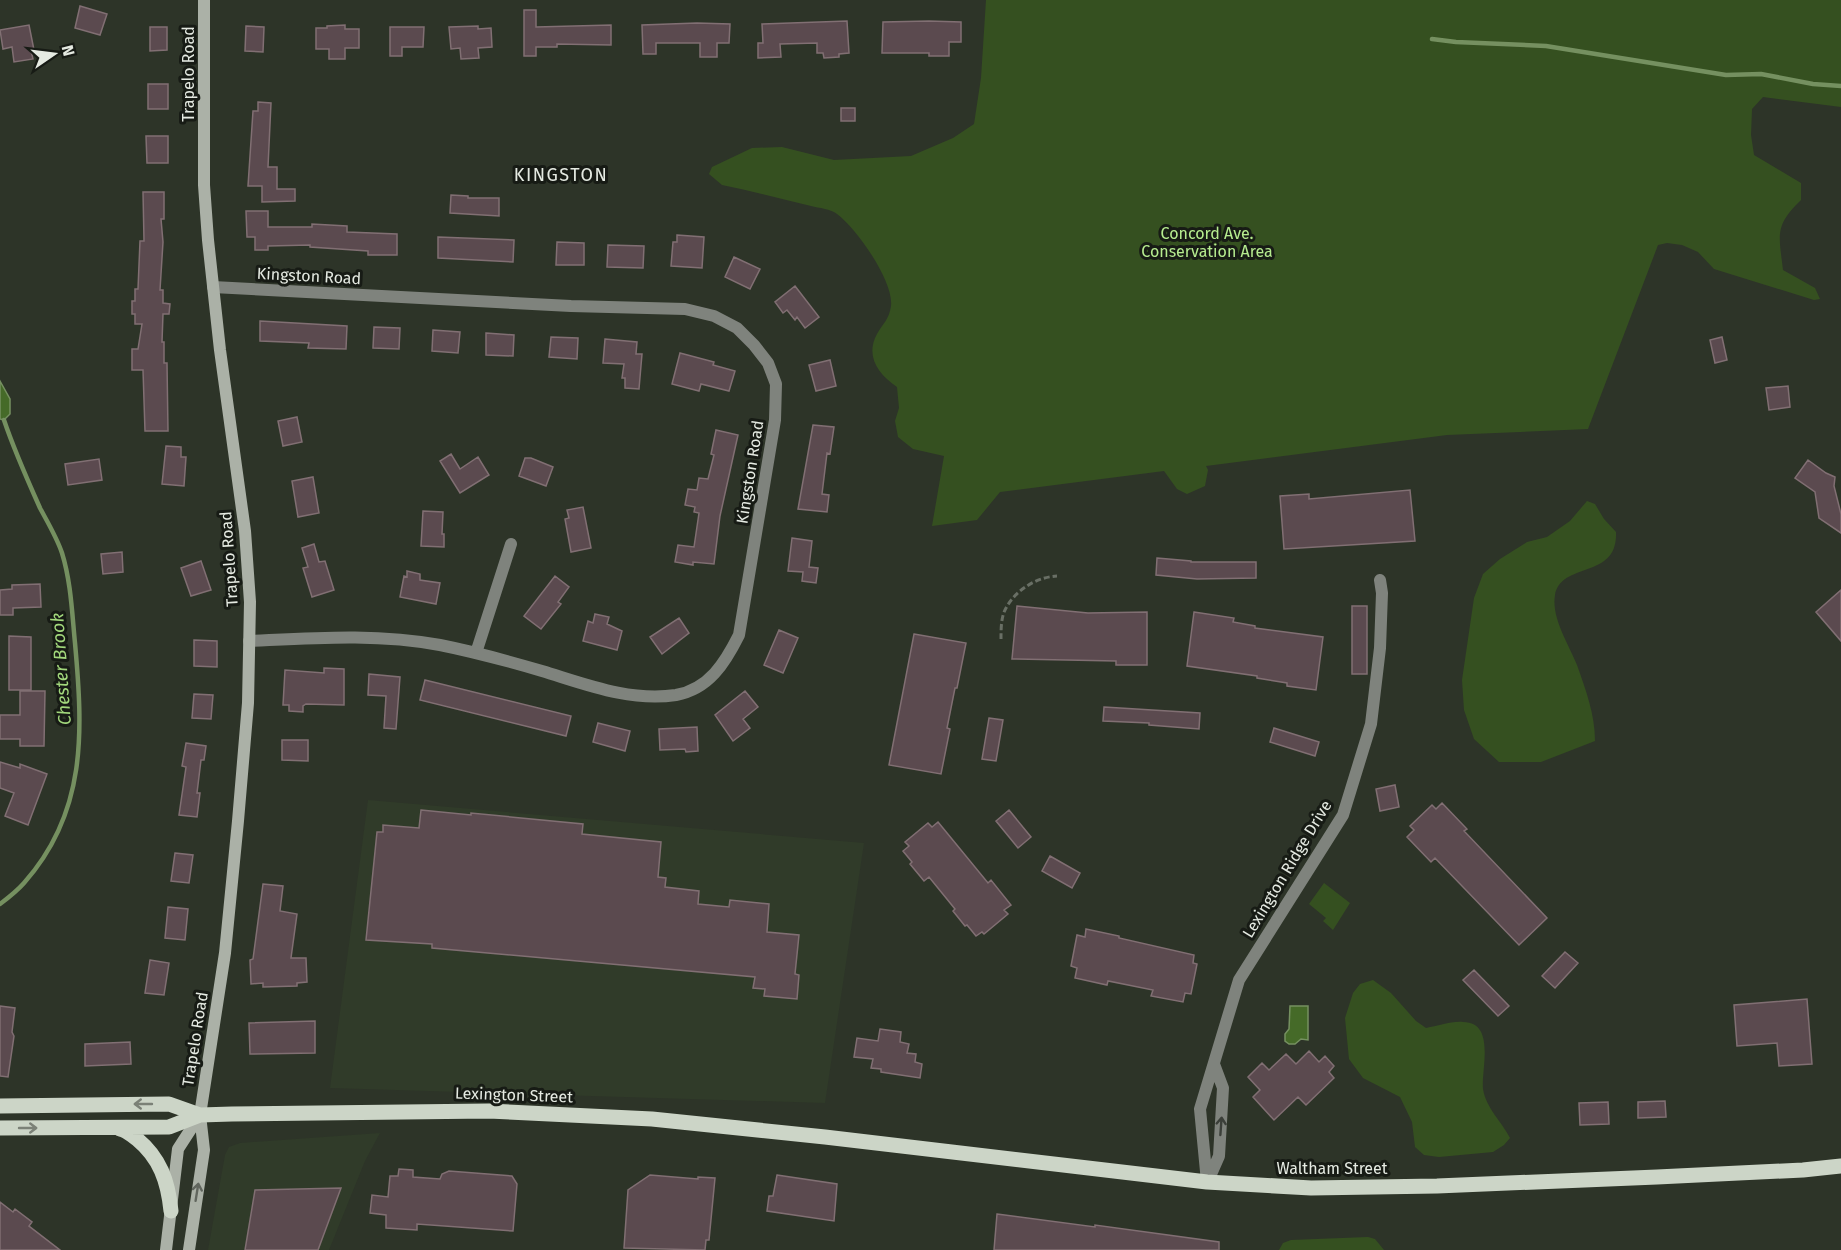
<svg xmlns="http://www.w3.org/2000/svg" width="1841" height="1250" viewBox="0 0 1841 1250" font-family="'Fira Sans',sans-serif">
<style>
.built{fill:#303b29}
.green{fill:#355020}
.water{fill:#456a28;stroke:#759060;stroke-width:1.5}
.lines{fill:none;stroke-linecap:round;stroke-linejoin:round}
.stream{stroke:#759060;stroke-width:4.5}
.building{fill:#5b4a4f;stroke:#816f73;stroke-width:1.5}
.path{stroke:#696f65;stroke-width:3;stroke-dasharray:6 3;stroke-linecap:butt}
.minor{stroke:#7f837d;stroke-width:12}
.secondary{stroke:#abb1a7;stroke-width:12}
.primary{stroke:#ccd5c7;stroke-width:15}
.oneway{stroke:#7b8177}
.oneway2{stroke:#3b3f39}
.oneway3{stroke:#61665e}
.labels{text-anchor:middle;dominant-baseline:central;stroke-width:6;stroke-linejoin:round;paint-order:stroke}
.street-label{font-size:16px;fill:#e5eae2;stroke:#171b15}
.park-label{font-size:16px;fill:#b6ec8f;stroke:#171b15}
.neighbourhood-label{font-size:18px;letter-spacing:1.5px;fill:#e5eae2;stroke:#171b15}
.water-label{font-size:18px;font-style:italic;fill:#a2d87c;stroke:#171b15}
</style>
<rect width="100%" height="100%" fill="#2d3428"/>
<!-- built -->
<path class="built" d="M368 800 864 843 825 1103 330 1088Z
M380 1133 365 1161 329 1250H208L225 1155 229 1147 240 1143Z"/>
<!-- green -->
<path class="green" d="M986 0H1841V107L1763 97 1752 109 1751 135 1754 155 1801 183V200C1774 226 1779 235 1783 270L1815 288 1820 299 1814 300 1714 269 1698 252 1682 245 1667 243 1658 245 1588 429 1447 435 1206 466 1208 470 1205 486 1187 494 1177 489 1164 471 1000 492 977 520 932 526 944 456 913 449 898 437 895 421 899 408 897 387C878 374 865 356 877 334 883 323 889 320 891 306 894 281 856 228 837 214 831 209 819 208 811 206 781 199 752 191 722 185L709 174 712 167 752 148 782 147 834 160 911 156 953 138 974 124 981 78Z
M1587 501 1595 504 1604 519 1616 532C1618 580 1561 561 1555 595 1551 618 1569 645 1577 665 1586 691 1595 714 1595 741L1541 762H1499L1474 739 1464 710 1462 680 1474 598 1483 574 1500 559 1527 542 1547 537 1570 521Z
M1324 883 1350 903 1333 930 1323 921 1326 918 1309 904Z
M1373 980 1391 993 1416 1021 1426 1028C1438 1026 1451 1021 1463 1022 1496 1022 1481 1070 1483 1089 1486 1108 1502 1122 1510 1138L1504 1145 1493 1152 1439 1157 1424 1155 1415 1147 1412 1122 1400 1097 1363 1078 1349 1059 1345 1018 1353 993 1360 984Z
M1368 1237 1375 1239 1384 1250H1279L1283 1243 1291 1240Z"/>
<!-- water -->
<path class="water" d="M0 381 10 399V414L4 420 0 419Z
M1290 1006H1308V1040L1301 1039 1295 1044H1289L1285 1041V1034L1289 1029Z"/>
<g class="lines">
<!-- stream -->
<path class="stream" d="M1432 39 1456 42 1546 46 1726 75 1761 74 1813 84 1841 86
M0 904C8 898 17 891 24 883 87 812 83 732 75 643 72 613 71 582 62 553 57 538 48 523 40 508 27 479 14 450 4 420"/>
</g>
<!-- building -->
<path class="building" d="M80 6 107 14 100 35 75 28Z
M524 10H536V27L611 25V45L557 44V47H536V56H524Z
M847 21 849 53 839 54V57L824 58 823 53H817V43L780 44 781 57 758 58V43H763L762 24Z
M929 21 961 22V42H949V56H929V53H882L883 22Z
M697 23 730 24 729 43H717V57H700V43H656V54H643L642 25Z
M29 25 34 50 31 51 33 59 14 62 12 47 3 49 0 30Z
M345 25V29H359V48H345V59H329V49H316V28H327V26Z
M246 26 264 27 263 52 245 51Z
M478 26V29L491 28 492 47 478 48 479 58 461 59 460 48 451 49 449 27Z
M150 27H167V50L150 51Z
M390 27H424L423 47H402V56H390Z
M148 84H168V109H148Z
M258 102 271 103 268 167H277V189H295V201L262 202V186H248L253 111H258Z
M841 108H855V121H841Z
M146 136H168V163H147Z
M143 192H164V219H161L163 242 160 290H163V303L170 304 169 314H163L162 342H164V363H167L168 431H145L143 370H132V349H138L142 324H135V314H132V301H135V289H138L140 241H144Z
M451 195 468 196V198H499V216L450 213Z
M246 211H268V227H312V224L347 226V232L397 234V255H368V251L310 247V245L268 246V250H255V237H247Z
M677 235 704 237 702 268 671 266 673 242H677Z
M438 237 514 240 513 262 438 258Z
M557 242 584 243V265H556Z
M608 245 644 246 643 268 607 267Z
M734 257 760 269 750 289 725 277Z
M795 286 819 317 805 328 797 317 795 320 787 310 783 313 775 302Z
M260 321 347 326 346 349 308 348 309 343 260 341Z
M374 327 400 328 399 349 373 348Z
M433 330 460 332 458 353 432 351Z
M486 333 514 335 513 356 486 355Z
M551 337 578 338 577 359 549 357Z
M1722 337 1727 360 1715 363 1710 340Z
M605 339 637 342 636 354H642L639 389 625 388V378H622L624 364 603 363Z
M680 353 714 362 713 365 735 371 729 391 701 384 699 391 672 384Z
M830 360 836 386 816 391 809 365Z
M1788 386 1790 407 1769 410 1766 388Z
M297 417 302 442 283 446 278 421Z
M813 425 834 427 830 454 827 453 822 494 829 495 827 512 798 509Z
M716 430 738 435 720 516 714 564 693 562V565L675 562 678 545 694 547 699 513 694 512 695 507 685 505 688 489 697 490 699 478 708 479 714 455 711 454Z
M166 446 181 447V457H186L184 486 162 484Z
M451 454 460 469 478 457 489 475 460 493 440 461Z
M525 458H531L553 467 546 486 519 476Z
M99 459 102 480 68 485 65 464Z
M1808 460 1826 473 1835 477 1834 486 1841 514V533L1819 518 1815 492 1795 478Z
M313 477 319 513 298 517 292 481Z
M1410 490 1415 541 1284 549 1280 496 1309 494V499Z
M583 507 591 548 571 552 565 519 569 518 567 510Z
M423 511 443 512 442 534H444V547L421 546Z
M792 538 812 541 809 567 818 568 816 583 802 581 803 572 788 571Z
M314 544 319 562 325 561 334 590 312 597 303 568 308 567 302 548Z
M122 552 123 572 103 574 101 554Z
M1157 558 1191 561V562H1256V578L1197 579 1156 575Z
M201 561 211 590 191 596 181 568Z
M407 571 420 574V580L440 583 436 604 400 597 404 576 407 577Z
M555 576 569 587 558 602 561 604 541 629 524 616Z
M40 584 41 607 13 608V615H0V590L12 589V585Z
M1841 590V641L1816 612Z
M1017 606 1088 613 1147 612V665H1116V661L1012 659Z
M1352 606H1367V674H1352Z
M1194 612 1234 618 1233 622 1255 626V628L1323 637 1316 690 1287 686V683L1257 678V676L1187 666Z
M595 614 609 617 607 624 622 631 617 650 583 641 588 621 593 623Z
M679 618 689 633 662 654 650 637Z
M779 630 798 638 783 673 764 665Z
M914 634 966 643 957 688H955L947 728 950 729 941 774 889 765Z
M9 636 31 637V690H9Z
M194 640 217 641V667L194 666Z
M324 668 344 669V705L306 704 303 706V712L289 711V705H283L285 670 324 673Z
M369 674 400 677 396 729 384 728 386 696 368 695Z
M425 680 571 716 566 736 420 700Z
M20 691H45L44 746H20V739H0V715H20Z
M745 691 758 707 743 719 750 728 733 741 715 715Z
M194 694 213 695 211 719 192 718Z
M1104 707 1200 713 1199 729 1149 725V723L1103 721Z
M989 718 1003 720 996 761 982 759Z
M598 723 630 731 625 751 593 742Z
M697 727 698 751 686 752 685 749 660 750 659 729Z
M1274 728 1319 742 1315 756 1270 742Z
M282 740H308V761L282 760Z
M186 743 206 746 204 760H201L197 793H200L197 817 179 815 186 767 182 766Z
M0 762 20 768V764L47 774 28 825 5 816 14 793 0 788Z
M1395 785 1399 807 1380 811 1376 789Z
M1442 803 1467 829 1464 831 1547 918 1519 945 1435 858 1431 862 1407 837 1414 830 1410 826 1432 805 1436 809Z
M421 810 471 815V813L583 824 582 834 661 842 658 877 666 878 665 887 699 891 698 904 729 907 730 900 769 904 767 932 799 935 795 974 799 975 797 999 764 996 765 989 753 988 755 977 432 948V944L366 940 377 832H383V825L419 828Z
M1009 810 1031 837 1018 848 996 821Z
M938 822 988 883 991 880 1011 905 1004 910 1008 914 984 934 982 932 976 936 967 925 965 926 953 911 955 909 929 877 924 881 910 864 912 862 903 851 909 846 905 842 928 823 932 827Z
M175 853 193 855 189 883 171 881Z
M1050 856 1080 873 1072 888 1042 871Z
M263 884 283 886 280 911 297 914 291 958H306L307 982 297 983V986L263 987V983L251 984 250 960 253 959Z
M168 907 188 909 185 940 165 938Z
M1086 929 1119 936V938L1194 955 1193 963 1197 964 1191 994 1185 993 1183 1002 1151 996 1153 990 1108 981 1107 985 1075 978 1077 968 1071 966 1077 935 1085 937Z
M1565 952 1578 963 1555 988 1542 976Z
M150 960 169 963 164 995 145 993Z
M1474 970 1509 1006 1498 1016 1463 980Z
M1807 999 1812 1064 1779 1066 1777 1043 1737 1046 1734 1005Z
M0 1006 15 1008 12 1032 14 1036 8 1077 0 1076Z
M315 1021V1053L250 1054 249 1023Z
M880 1029 901 1032 900 1042 909 1044 907 1053 916 1054 915 1062 922 1064 920 1078 881 1072V1069L871 1068 873 1059 854 1057 857 1038 878 1041Z
M130 1042 131 1064 85 1066V1044Z
M1309 1051 1319 1062 1325 1056 1334 1066 1329 1072 1334 1078 1306 1105 1298 1097 1274 1120 1253 1097 1260 1090 1248 1077 1262 1063 1269 1070 1286 1054 1296 1064Z
M1665 1101 1666 1117 1638 1118V1102Z
M1608 1102 1609 1124 1580 1125 1579 1103Z
M399 1169 413 1170V1177L440 1179 442 1174 449 1171 512 1176 517 1184 513 1231 417 1224V1230L386 1228V1215L370 1213 372 1195 388 1197 390 1176H398Z
M650 1175 698 1179V1177L715 1178 709 1240H706L705 1250 624 1248 628 1190Z
M777 1175 837 1184 834 1221 767 1211 769 1196H773Z
M341 1188 318 1250H245L255 1190Z
M0 1202 13 1212 15 1209 32 1222 29 1226 60 1250H0Z
M997 1214 1095 1227V1225L1219 1242V1250H994Z"/>
<g class="lines">
<!-- path -->
<path class="path" d="M1001 639C1001 630 1001 618 1005 610 1014 591 1036 577 1057 576"/>
<!-- minor -->
<path class="minor" d="M213 287 571 306 685 309 714 316 737 328 754 345 768 363 776 384 775 420 739 635C725 663 709 689 676 695 630 702 585 684 542 671 508 661 475 652 440 645 377 633 313 638 249 641
M476 653 511 544
M1208 1181 1219 1156 1223 1088 1214 1064
M1207 1182 1200 1109 1239 980 1343 815 1371 724 1380 648 1382 593 1380 580"/>
<!-- secondary -->
<path class="secondary" d="M166 1250 178 1149 200 1115
M189 1250 204 1150 200 1115 225 953 238 821 248 703 250 602 245 531 220 350 208 240 204 185V0"/>
<!-- primary -->
<path class="primary" d="M0 1106 169 1104 200 1115
M0 1128 169 1127 200 1115 232 1114 489 1111 652 1119 825 1137 1207 1182 1311 1188 1437 1186 1657 1177 1803 1170 1841 1166
M120 1129C127 1130 131 1135 137 1139 160 1158 168 1181 171 1211"/>
</g>
<!-- one-way arrows -->
<defs><path id="oneway-shaft" d="M-6 0H5M1.5-3L5.5 0L1.5 3" fill="none" stroke-width="1.6" stroke-linecap="round" stroke-linejoin="round" transform="scale(1.5)"/></defs>
<g class="oneway">
<use href="#oneway-shaft" transform="translate(143 1104) rotate(180)"/>
<use href="#oneway-shaft" transform="translate(28 1128)"/>
</g>
<use class="oneway2" href="#oneway-shaft" transform="translate(1221 1126) rotate(-86)"/>
<use class="oneway3" href="#oneway-shaft" transform="translate(197 1192) rotate(-81)"/>
<g class="labels">
<!-- street labels -->
<g class="street-label">
<text transform="translate(188 74) rotate(-90)">Trapelo Road</text>
<text transform="translate(309 276) rotate(3)">Kingston Road</text>
<text transform="translate(750 472) rotate(-81)">Kingston Road</text>
<text transform="translate(229 559) rotate(-94)">Trapelo Road</text>
<text transform="translate(1287 869) rotate(-59)">Lexington Ridge Drive</text>
<text transform="translate(195 1039) rotate(-81)">Trapelo Road</text>
<text transform="translate(514 1095) rotate(2)">Lexington Street</text>
<text x="1332" y="1168">Waltham Street</text>
</g>
<!-- park labels -->
<g class="park-label">
<text x="1207" y="233">Concord Ave.<tspan x="1207" dy="18">Conservation Area</tspan></text>
</g>
<!-- neighbourhood labels -->
<g class="neighbourhood-label">
<text x="561" y="175">KINGSTON</text>
</g>
<!-- water labels -->
<g class="water-label">
<text transform="translate(61 669) rotate(-94)">Chester Brook</text>
</g>
</g>
<!-- north arrow -->
<g transform="translate(54 54) rotate(76)" stroke="#171b15" stroke-width="4.5" paint-order="stroke">
<path d="M0-4.5L10 22L0 15L-10 22Z" fill="#e5eae2"/>
<text y="-9" font-size="16" font-weight="bold" text-anchor="middle" fill="#e5eae2">N</text>
</g>
</svg>
